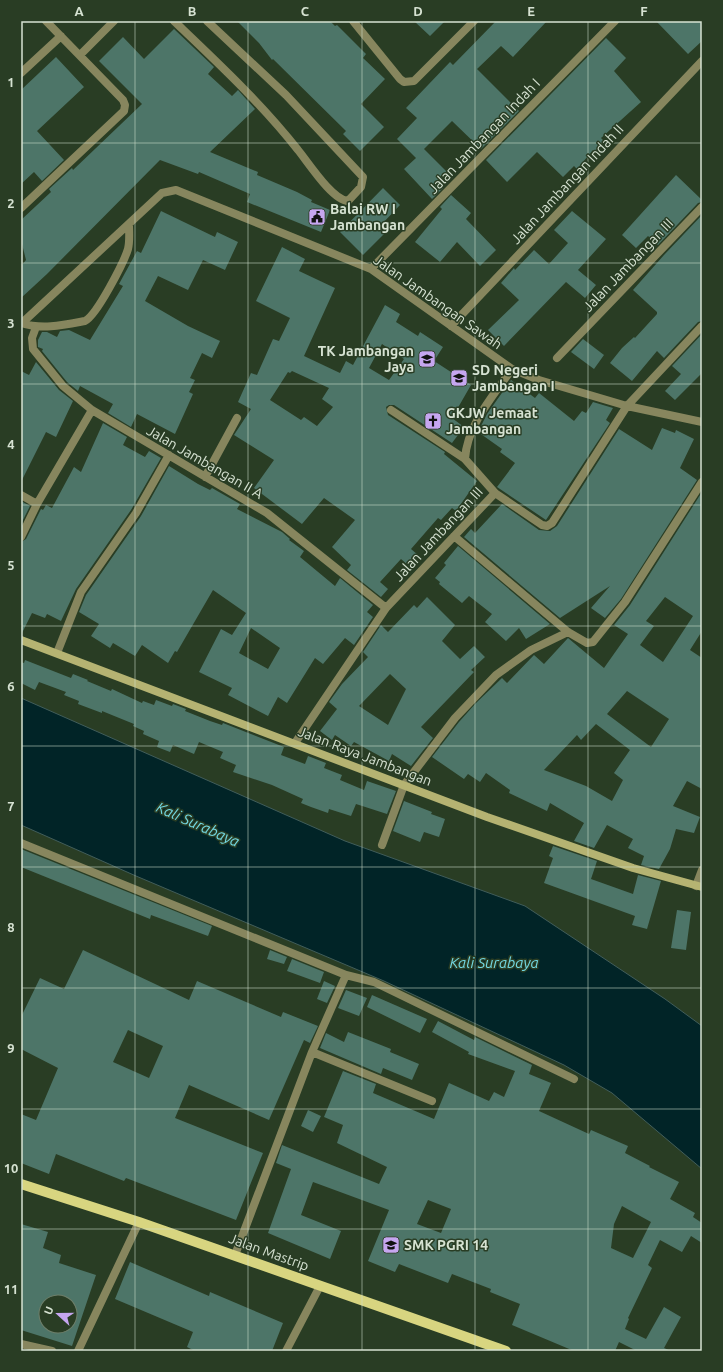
<svg xmlns="http://www.w3.org/2000/svg" width="723" height="1372" viewBox="0 0 723 1372" font-family="Ubuntu,sans-serif">
<style>
.water{fill:#012427;stroke:#415d5a}
.building{fill:#4d7568;fill-rule:evenodd}
.lines{fill:none;stroke-linecap:round;stroke-linejoin:round}
.street{stroke:#87865e;stroke-width:8}
.secondary{stroke:#b5b372;stroke-width:8}
.primary{stroke:#d8d580;stroke-width:10}
.grid{fill:none;stroke:#d6e2d2;stroke-width:1;stroke-opacity:0.55}
.labels{text-anchor:middle;dominant-baseline:central;stroke-width:3;stroke-linejoin:round;paint-order:stroke}
.street-label{font-size:14px;fill:#d6e2d2;stroke:#293d24}
.poi-label{font-size:14px;font-weight:bold;fill:#d6e2d2;stroke:#293d24;text-anchor:start}
.water-label{font-size:15px;font-style:italic;fill:#72d7e2;stroke:#293d24}
.neatline{fill:none;stroke:#d6e2d2;stroke-width:1.5}
.grid-label{font-size:13px;text-anchor:middle;font-weight:bold;fill:#d6e2d2}
</style>
<rect width="100%" height="100%" fill="#293d24"/>
<!-- water -->
<path class="water" d="M21 698 345 841 525 906 665 999 702 1026V1169L612 1093 564 1065 384 981 136 876 21 825Z"/>
<!-- building -->
<path class="building" d="M237 21H330L335 26 337 25 366 54 363 58 385 79 361 104 384 127 360 151 343 134 346 131 273 59 272 60 259 43Z
M414 21H445L430 36Z
M496 21H547L513 57 501 46 477 69 519 111 481 149 452 121 424 149 448 173 437 184 443 188 432 199 404 169 416 158 397 139 417 118 406 108 450 62 453 65Z
M656 21H702V41L688 54Z
M174 29 214 67 208 74 232 96 238 90 255 109 210 152 258 172 257 175 297 192 312 200 311 202 330 210 321 232 247 202 250 194 199 172 198 174 160 160 47 274 21 298V266L26 260 21 240V220L51 192 49 189 72 168 73 170 142 104 99 61 123 37 144 59Z
M606 38 626 58 614 71 641 102 601 138 604 141 594 152 593 150 577 169 574 166 563 177 537 152 507 182 486 160Z
M56 57 84 87 37 131 64 160 42 181 34 172 21 184V90Z
M676 175 702 200V202L698 203 658 245 648 236 636 248 622 235Z
M383 188 400 205 381 225 387 231 363 255 340 232Z
M451 195 471 213 466 219 496 250 480 266 457 242 440 262 415 242 442 209 440 207Z
M161 211 215 237 217 232 238 242 225 270 203 260 188 290 158 276 145 301 188 326 220 341 212 358 202 353 190 378 195 380 189 392 193 394 175 434 137 414 131 427 108 413 113 404 80 386 78 391 67 382 42 351 43 349 38 347V340L42 332H47L57 337 60 331 69 330 90 340 123 286 119 284 137 251 141 253Z
M572 211 606 239 578 270 596 285 585 298 566 282 504 346 488 330 519 300 501 283 514 268 515 270 534 250 549 264 568 243 554 230Z
M702 215V321L698 322 664 358 657 351 632 381 610 363 622 348 634 337 635 338 657 314V312L633 290 664 255Z
M282 247 305 259 299 271 335 288 304 356 340 373 346 361 353 365 385 305 400 314 396 322 418 336 420 332 443 347 434 361 471 385 452 418 464 427 452 443 394 405H389L386 407 388 415 445 452 444 454 477 481 456 511 452 508 441 520 438 518 411 549 418 555 409 566 401 559 380 582 388 589 381 597 347 570 351 565 332 547 355 520 324 498 302 524 254 488 274 460 234 435 251 409 238 402 251 373 257 375 273 339 279 341 290 318 256 301ZM382 344 404 359 389 380 369 368ZM292 371 329 388 322 399 333 407 317 426 304 417 301 420 270 400 288 372 290 373Z
M702 334V373L675 400 665 391 681 374 672 366Z
M583 339 604 355 594 369 571 352Z
M36 362 59 390 73 401 56 437 46 432 21 482V371L29 375Z
M511 380 535 398 539 393 574 421 582 411 586 413 593 402 613 408 606 420 610 423 546 520 497 487 515 463 500 452 502 449 478 432 487 414Z
M103 423 127 437 123 445 145 457 149 451 161 458 131 510 76 589 61 621 47 614 45 618 32 613 21 635V542L26 539 41 509 43 510 46 505 52 508 74 467 81 472Z
M662 428 675 433 676 430 694 439 680 468 697 480 621 599 605 618 591 608 610 586 560 618 464 537 471 529 475 533 502 504 539 530 550 531 557 526 619 429 652 450Z
M169 466 198 484 210 490 212 488 240 504 237 509 282 532 290 539 289 540 304 551 300 557 335 586 340 578 373 605 367 612 373 617 354 645 345 638 323 664 315 658 287 703 278 697 268 716 228 695 232 688 199 672 221 629 232 635 246 613 213 590 177 652 175 651 168 663 142 645 135 656 113 643 110 648 91 636 99 624 79 612 86 595 141 516ZM251 628 280 648 268 669 239 653Z
M702 492V631L690 650 702 658V789L687 781 673 806 700 817 694 833 676 829 670 849 659 869 641 865 644 856 628 848 633 839 607 825 594 848 574 841 584 823 550 803 547 811 509 793 510 790 486 773 480 782 468 774 464 779 432 757 459 722 476 703 502 678 507 683 534 655 544 664 568 638 604 668 628 634 614 625 630 605ZM665 597 693 616 663 662 640 645 654 626 646 621ZM627 691 669 719 651 747 607 714ZM596 724 630 750 614 773 623 780 612 801 586 786 544 770 577 735 581 740Z
M21 501 30 506 21 524Z
M458 546 550 624 526 639 519 628 506 641 485 622 492 614 469 596 462 603 439 584 440 582 435 578 446 565 444 563Z
M427 597 455 625 442 641 460 659 474 646 485 657 471 670 474 672 421 727 433 738 411 766 392 754 389 761 354 742 351 746 335 735 332 740 320 731 337 709 329 702 342 684 368 657 363 652 381 625 388 632 414 605 417 608ZM390 674 406 689 388 725 359 706Z
M25 660 71 678 73 674 88 680 87 681 111 691 112 689 142 703 143 701 154 705 156 700 172 706 173 704 186 709 185 711 210 721 222 725 223 723 284 747 281 755 305 764 308 756 326 763 324 768 342 775 340 780 364 790 367 781 396 791 387 814 356 804 351 816 329 809 328 813 311 807 301 803 303 799 272 785 233 772 236 765 220 758 223 752 199 742 194 754 173 745 170 752 157 747 159 741 143 734 144 731 133 726 134 724 102 711V713L78 704 79 701 64 695 66 692 39 682 35 690 21 683V662L24 663Z
M404 801 432 812 431 814 445 819 439 837 424 832 420 842 393 831Z
M553 846 597 861 591 879 633 894 638 875 661 881 647 929 632 925 635 916 544 883 553 858 549 856Z
M21 849 212 926 208 936 151 915 150 919 21 867Z
M677 910 691 912 686 950 671 948Z
M83 950 189 1000 197 981 281 1017 283 1012 318 1026 310 1043 304 1040 269 1120 189 1085 175 1118 263 1153 236 1220 126 1178 124 1181 56 1154 49 1174 21 1163V1114L36 1120 58 1068 21 1049V1017L40 978 64 989ZM128 1030 163 1046 149 1078 113 1062Z
M270 950 287 957 284 964 267 959Z
M292 959 324 972 320 983 287 971Z
M324 981 335 986 327 1003 317 999Z
M346 990 367 998 359 1016 338 1008Z
M372 995 427 1019 420 1033 367 1007Z
M438 1021 474 1040 475 1037 532 1065 529 1074 551 1083 539 1111 589 1134 591 1130 628 1146 625 1153 650 1166 649 1167 679 1182 670 1199 695 1213 693 1217 702 1223V1243L691 1236 682 1252 660 1240 648 1265 652 1268 628 1318 629 1319 625 1329 646 1339 664 1307 681 1317 664 1348 671 1351H637L619 1342 615 1351H574L512 1325 520 1304 490 1292 491 1289 452 1274 448 1283 399 1264 395 1272 368 1261 389 1210 313 1182 301 1215 341 1231 330 1259 268 1233 291 1169 276 1163 282 1145 379 1184 387 1167 337 1143 343 1125 324 1117 343 1071 376 1084 373 1093 434 1119 449 1083 489 1101 494 1092 504 1097 515 1071 468 1054 469 1052 432 1032ZM428 1200 451 1209 441 1233 417 1224ZM622 1206 651 1222 633 1258 611 1248 614 1224Z
M348 1032 391 1049 390 1052 419 1064 412 1080 383 1068 381 1074 320 1048 326 1033 344 1042Z
M308 1110 321 1116 313 1132 301 1126Z
M21 1224 48 1232 43 1248 61 1255 59 1263 96 1275 72 1346 21 1330ZM46 1302H70V1326H46Z
M130 1262 209 1296 210 1292 283 1323 272 1351H195L187 1347 193 1332 115 1299Z"/>
<g class="lines">
<!-- street -->
<path class="street" d="M174 21C217 62 261 103 298 150 308 162 332 200 348 201L361 187 363 177 286 95 207 21
M353 21 400 79 404 82 414 81 474 21
M80 55 114 21
M21 73 61 36
M21 208 124 111 125 105 123 100 46 21
M371 269 615 21
M21 323C42 330 64 325 85 321 97 315 124 262 128 249 130 241 129 232 129 224
M22 323 162 193 176 190 371 269 512 369 539 380 627 406 702 422
M451 326 702 61
M36 327 32 338 33 349 63 386 92 410 267 513 386 608
M557 358 702 207
M512 369C493 396 467 425 465 459L495 493 542 525 547 526 552 523 627 406 702 326
M391 410 465 459
M205 477 237 418
M21 495 37 504
M454 536 568 632 587 643 593 642 625 602 702 482
M21 537 37 504 92 410
M57 653 81 592 136 513 169 455
M295 743 386 608 495 493
M21 843 346 975 312 1052 235 1255
M382 845 404 785 455 718 496 675 531 650 568 632
M696 886 702 870
M346 975 374 982 574 1079
M312 1052 432 1101
M21 1344 52 1351
M78 1351 139 1222
M286 1351 320 1286"/>
<!-- secondary -->
<path class="secondary" d="M21 640 487 817 633 868 702 887"/>
<!-- primary -->
<path class="primary" d="M21 1184 139 1222 506 1351"/>
</g>
<!-- grid -->
<path class="grid" d="M135 21V1351M248 21V1351M362 21V1351M475 21V1351M588 21V1351M21 143H702M21 263H702M21 384H702M21 505H702M21 626H702M21 746H702M21 867H702M21 988H702M21 1109H702M21 1229H702"/>
<!-- icons -->
<defs>
<symbol id="civic-square" viewBox="-11 -11 22 22"><rect x="-9" y="-9" width="18" height="18" rx="4" fill="#c6a6f0" stroke="#293d24"/><path d="M-.6-6.5H3V-4.5H.6V-3L4-1V1h2V6H-6V1h2V-1L-.6-3ZM-1.2 2.5V6h2.4V2.5Z" fill="#111"/></symbol>
<symbol id="school-square" viewBox="-11 -11 22 22"><rect x="-9" y="-9" width="18" height="18" rx="4" fill="#c6a6f0" stroke="#293d24"/><path d="M0-5L7-2L0 1L-7-2ZM-4 1L0 2.5L4 1V4Q0 6-4 4Z" fill="#111"/></symbol>
<symbol id="church-square" viewBox="-11 -11 22 22"><rect x="-9" y="-9" width="18" height="18" rx="4" fill="#c6a6f0" stroke="#293d24"/><path d="M-1.2-6h2.4v3.5h3.3v2.4h-3.3V6h-2.4V-.1h-3.3v-2.4h3.3Z" fill="#111"/></symbol>
</defs>
<g fill-rule="evenodd">
<use href="#civic-square" x="307" y="207" width="20" height="20"/>
<use href="#school-square" x="417" y="349" width="20" height="20"/>
<use href="#school-square" x="449" y="368" width="20" height="20"/>
<use href="#church-square" x="423" y="411" width="20" height="20"/>
<use href="#school-square" x="381" y="1235" width="20" height="20"/>
</g>
<g class="labels">
<!-- street labels -->
<g class="street-label">
<text transform="translate(484 136) rotate(-46)">Jalan Jambangan Indah I</text>
<text transform="translate(567 184) rotate(-47)">Jalan Jambangan Indah II</text>
<text transform="translate(628 265) rotate(-46)">Jalan Jambangan III</text>
<text transform="translate(438 302) rotate(35)">Jalan Jambangan Sawah</text>
<text transform="translate(205 462) rotate(30)">Jalan Jambangan II A</text>
<text transform="translate(438 534) rotate(-47)">Jalan Jambangan III</text>
<text transform="translate(365 756) rotate(21)">Jalan Raya Jambangan</text>
<text transform="translate(269 1252) rotate(20)">Jalan Mastrip</text>
</g>
<!-- poi labels -->
<g class="poi-label">
<text x="330" y="209">Balai RW I<tspan x="330" dy="16">Jambangan</tspan></text>
<text x="414" y="351" text-anchor="end">TK Jambangan<tspan x="414" dy="16">Jaya</tspan></text>
<text x="472" y="370">SD Negeri<tspan x="472" dy="16">Jambangan I</tspan></text>
<text x="446" y="413">GKJW Jemaat<tspan x="446" dy="16">Jambangan</tspan></text>
<text x="404" y="1245">SMK PGRI 14</text>
</g>
<!-- water labels -->
<g class="water-label">
<text transform="translate(198 824) rotate(24)">Kali Surabaya</text>
<text x="494" y="962">Kali Surabaya</text>
</g>
</g>
<!-- border -->
<rect width="723" height="1372" fill="none" stroke="#293d24" stroke-width="44"/>
<!-- north arrow -->
<g transform="translate(58 1314) rotate(291)"><circle r="19" fill="#293d24" stroke="#6e7f6a"/>
<path d="M0-3L7 15L0 10L-7 15Z" fill="#c6a6f0"/>
<text y="-6" font-size="11" font-weight="bold" text-anchor="middle" fill="#d6e2d2">U</text>
</g>
<rect x="22" y="22" width="679" height="1328" class="neatline"/>
<g class="grid-label">
<text x="79" y="16">A</text>
<text x="192" y="16">B</text>
<text x="305" y="16">C</text>
<text x="418" y="16">D</text>
<text x="531" y="16">E</text>
<text x="644" y="16">F</text>
<text x="11" y="87">1</text>
<text x="11" y="208">2</text>
<text x="11" y="328">3</text>
<text x="11" y="449">4</text>
<text x="11" y="570">5</text>
<text x="11" y="691">6</text>
<text x="11" y="811">7</text>
<text x="11" y="932">8</text>
<text x="11" y="1053">9</text>
<text x="11" y="1173">10</text>
<text x="11" y="1294">11</text>
</g>
</svg>
